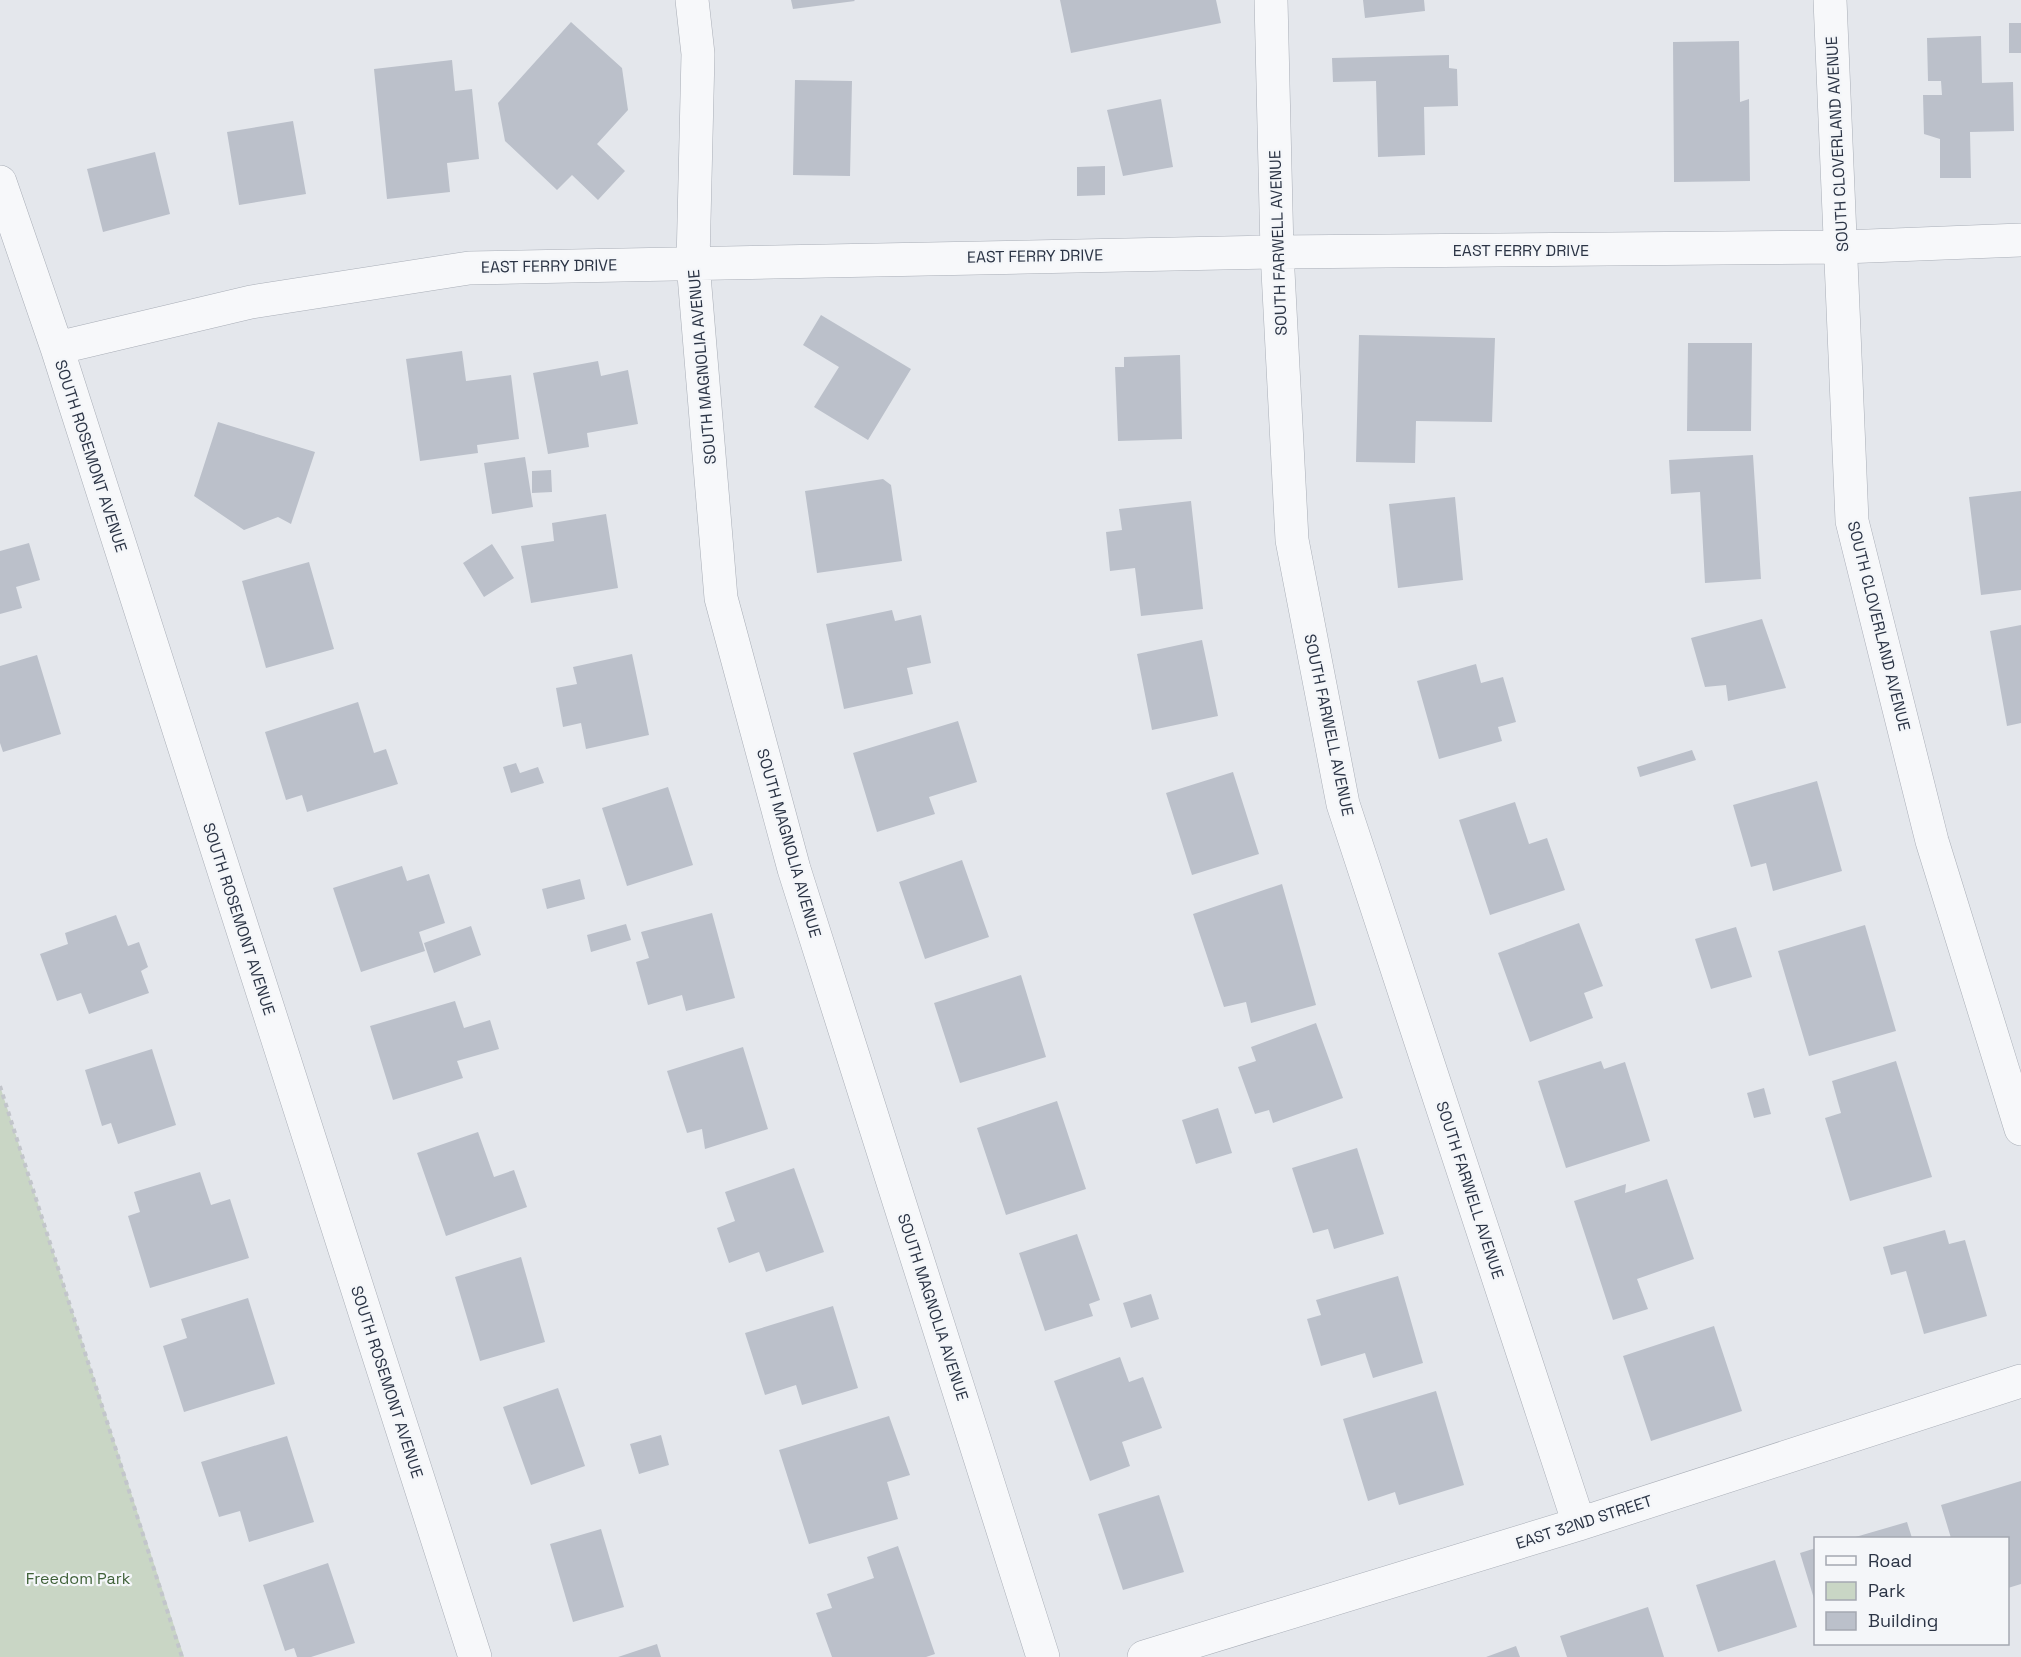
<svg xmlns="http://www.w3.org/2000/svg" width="2021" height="1657" viewBox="0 0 2021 1657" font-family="'Space Grotesk',sans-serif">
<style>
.green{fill:#c9d6c5}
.building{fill:#bbc0ca}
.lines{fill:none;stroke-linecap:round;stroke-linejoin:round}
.minor-casing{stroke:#a9aeb7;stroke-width:34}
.path{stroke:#c2c5cb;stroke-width:4;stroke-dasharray:4.5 4.5;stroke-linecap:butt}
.minor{stroke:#f7f8fa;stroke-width:33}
.labels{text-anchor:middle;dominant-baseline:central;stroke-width:4.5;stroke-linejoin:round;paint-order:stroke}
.street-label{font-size:16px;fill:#2b3445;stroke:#f4f6f9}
.park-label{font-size:16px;fill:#3f6138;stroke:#f4f6f9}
</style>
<rect width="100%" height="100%" fill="#e4e7ec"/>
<!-- green -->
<path class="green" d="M0 1086 184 1657H0Z"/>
<!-- building -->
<path class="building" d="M791 0H854L855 1 793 9Z
M1060 0H1216L1221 23 1071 53Z
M1363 0H1424L1425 11 1365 18Z
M571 22 622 68 628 110 597 144 625 171 598 200 572 175 557 190 505 141 498 103Z
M2009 23H2021V53H2009Z
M1981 36 1982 83 2013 82 2014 131 1970 132 1971 178H1940V139L1924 134 1923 95H1942L1941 81H1928L1927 38Z
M1739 41 1740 102 1749 99 1750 181 1674 182 1673 42Z
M1449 55V68L1457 69 1458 106 1424 107 1425 155 1378 157 1376 81 1333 82 1332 58Z
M452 60 455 91 472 89 479 159 447 163 450 192 387 199 374 69Z
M795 80 852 81 850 176 793 175Z
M1161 99 1173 167 1123 176 1107 110Z
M293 121 306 194 239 205 227 132Z
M155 152 170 214 103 232 87 169Z
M1105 166V195L1077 196V167Z
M821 315 911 369 868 440 814 407 839 367 803 345Z
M1359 335 1495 338 1492 422 1416 421 1415 463 1356 462Z
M1688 343H1752L1751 431H1687Z
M462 351 466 381 511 375 519 439 477 445 478 453 420 461 406 359Z
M1180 355 1182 439 1118 441 1115 367H1124V357Z
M598 361 601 376 628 370 638 424 587 433 589 447 548 454 533 373Z
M218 422 315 452 291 524 278 517 244 530 194 496Z
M1753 455 1761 579 1705 583 1700 492 1671 494 1669 460Z
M525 457 533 507 492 514 484 463Z
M551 470 552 492 532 493V471Z
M883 479 891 485 902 561 817 573 805 491Z
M2021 491V590L1981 595 1969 497Z
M1455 497 1463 580 1398 588 1389 504Z
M1191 501 1203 609 1141 616 1135 568 1110 571 1106 532 1122 530 1119 509Z
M606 514 618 588 531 603 521 546 554 541 552 523Z
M29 543 40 580 16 587 22 608 0 614V551Z
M492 544 514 578 484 597 463 563Z
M309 562 334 649 266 668 242 581Z
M892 610 895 621 921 615 931 663 907 668 913 694 844 709 826 624Z
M1762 619 1786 688 1728 701 1726 685 1705 687 1691 638Z
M2021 625V723L2007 726 1990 631Z
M1202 640 1218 716 1152 730 1137 654Z
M632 654 649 735 586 749 581 723 563 727 556 688 577 684 573 667Z
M37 655 61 734 3 752 0 743V666Z
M1476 664 1481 683 1503 677 1516 722 1498 727 1502 741 1439 759 1417 681Z
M358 702 374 753 386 749 398 784 307 812 302 795 286 800 265 732Z
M958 721 977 782 929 797 935 814 877 832 853 753Z
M1692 750 1696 760 1640 777 1637 767Z
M516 763 520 773 538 767 544 783 511 793 503 767Z
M1233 772 1259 854 1192 875 1166 793Z
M1817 781 1842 871 1773 891 1766 863 1751 867 1733 805Z
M668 787 693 865 627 886 602 808Z
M1515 802 1529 844 1547 838 1565 890 1490 915 1459 820Z
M962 860 989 937 925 959 899 882Z
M402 866 407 881 429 874 445 923 419 932 425 951 361 972 333 888Z
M580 879 585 899 547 909 542 889Z
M1282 884 1316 1005 1251 1023 1246 1002 1224 1007 1193 914Z
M712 913 735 998 686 1011 682 995 648 1005 636 962 649 958 641 932Z
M116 915 128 946 139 942 148 967 141 971 149 993 89 1014 81 993 57 1001 40 954 68 944 65 933Z
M1579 923 1603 986 1584 993 1593 1018 1530 1042 1498 953Z
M626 924 631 940 591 952 587 935Z
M1865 925 1896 1031 1809 1056 1778 951Z
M471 926 481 955 434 973 424 943Z
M1736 927 1752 977 1711 989 1695 939Z
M1021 975 1046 1057 960 1083 934 1003Z
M455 1001 464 1028 490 1020 499 1049 457 1061 463 1078 393 1100 370 1026Z
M1316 1023 1343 1098 1273 1123 1269 1110 1255 1114 1238 1067 1256 1061 1251 1047Z
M743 1047 768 1129 705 1149 702 1129 687 1133 667 1071Z
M152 1049 176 1125 118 1144 111 1123 102 1126 85 1070Z
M1601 1061 1604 1069 1625 1062 1650 1141 1566 1168 1538 1081Z
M1896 1061 1932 1177 1850 1201 1825 1118 1841 1113 1832 1081Z
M1764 1088 1771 1114 1754 1118 1747 1093Z
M1057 1101 1086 1189 1006 1215 977 1128Z
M1218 1108 1232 1153 1196 1164 1182 1120Z
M478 1132 494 1177 514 1170 527 1207 446 1236 417 1153Z
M1357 1148 1384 1234 1334 1249 1328 1229 1313 1233 1292 1168Z
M794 1168 824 1252 766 1272 759 1252 729 1263 717 1228 735 1221 725 1192Z
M200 1172 211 1205 230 1199 249 1258 150 1288 128 1216 140 1212 134 1192Z
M1667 1179 1694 1259 1637 1279 1648 1309 1613 1320 1574 1201 1626 1184 1625 1193Z
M1945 1230 1949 1244 1965 1240 1987 1316 1924 1334 1906 1271 1891 1275 1883 1247Z
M1077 1234 1100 1300 1089 1304 1093 1316 1045 1331 1019 1253Z
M521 1257 545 1342 480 1361 455 1277Z
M1398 1276 1423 1363 1373 1378 1365 1353 1321 1366 1307 1319 1321 1315 1316 1300Z
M1151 1294 1159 1319 1131 1328 1123 1303Z
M248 1298 275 1384 184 1412 163 1346 187 1338 181 1319Z
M833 1306 858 1388 802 1405 796 1385 765 1395 745 1333Z
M1714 1326 1742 1411 1651 1441 1623 1356Z
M1120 1357 1129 1382 1143 1377 1162 1428 1122 1442 1130 1466 1090 1481 1054 1381Z
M558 1388 585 1466 531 1485 503 1407Z
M1436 1391 1464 1485 1399 1505 1395 1492 1368 1501 1343 1419Z
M889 1416 910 1475 887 1482 898 1519 809 1544 779 1450Z
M661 1435 669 1465 639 1474 630 1444Z
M287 1436 314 1522 249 1542 240 1511 219 1517 201 1462Z
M2021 1481V1584L2008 1588V1538H1951L1941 1505Z
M1159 1495 1184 1572 1123 1590 1098 1514Z
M1907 1522 1912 1538H1852Z
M601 1529 624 1607 573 1622 550 1544Z
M898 1546 935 1654 926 1657H832L816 1613 832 1608 827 1594 874 1578 867 1557Z
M1816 1548V1602H1815L1800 1553Z
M1775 1560 1797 1627 1718 1652 1696 1585Z
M328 1563 355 1643 311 1657H297L294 1648 285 1651 263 1585Z
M1648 1607 1664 1657H1567L1560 1636Z
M657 1644 661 1657H618Z
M1516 1646 1520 1657H1486Z"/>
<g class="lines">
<defs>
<path id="minor" d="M692 0 698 54 693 263 721 598 794 869 1043 1657
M1271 0 1277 252 1292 540 1343 804 1579 1524
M1830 0 1852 521 1932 841 2021 1129
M0 182 57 348 475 1657
M57 348 251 302 469 268 1277 252 1843 247 2021 240
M1144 1657 1579 1524 2021 1381"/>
</defs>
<!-- minor casing -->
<use href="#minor" class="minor-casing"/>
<!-- path -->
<path class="path" d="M0 1086 182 1657"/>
<!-- minor -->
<use href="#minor" class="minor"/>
</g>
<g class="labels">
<!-- street labels -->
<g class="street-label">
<text transform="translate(1837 144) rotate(-93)">SOUTH CLOVERLAND AVENUE</text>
<text transform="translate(1278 243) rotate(-92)">SOUTH FARWELL AVENUE</text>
<text x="1521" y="250">EAST FERRY DRIVE</text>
<text transform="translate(1035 256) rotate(-1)">EAST FERRY DRIVE</text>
<text transform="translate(549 266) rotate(-1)">EAST FERRY DRIVE</text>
<text transform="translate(702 367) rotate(-95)">SOUTH MAGNOLIA AVENUE</text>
<text transform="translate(91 456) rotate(72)">SOUTH ROSEMONT AVENUE</text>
<text transform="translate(1879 626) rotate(76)">SOUTH CLOVERLAND AVENUE</text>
<text transform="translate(1329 725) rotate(78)">SOUTH FARWELL AVENUE</text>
<text transform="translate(789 843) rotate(74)">SOUTH MAGNOLIA AVENUE</text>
<text transform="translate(239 919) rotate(72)">SOUTH ROSEMONT AVENUE</text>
<text transform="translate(1470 1190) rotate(72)">SOUTH FARWELL AVENUE</text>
<text transform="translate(933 1307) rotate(72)">SOUTH MAGNOLIA AVENUE</text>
<text transform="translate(387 1382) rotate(72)">SOUTH ROSEMONT AVENUE</text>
<text transform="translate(1584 1522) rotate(-18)">EAST 32ND STREET</text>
</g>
<!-- park labels -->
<g class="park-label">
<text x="78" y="1578">Freedom Park</text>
</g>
</g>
<!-- legend -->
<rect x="1814" y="1537" width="195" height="108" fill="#f4f6f9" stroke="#a4a8b1" stroke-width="1.5"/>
<rect x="1826" y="1556" width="30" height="9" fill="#f7f8fa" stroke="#a4a8b1" stroke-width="1.5"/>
<text x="1868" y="1567" font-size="18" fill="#2b3445">Road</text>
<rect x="1826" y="1582" width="30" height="18" fill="#c9d6c5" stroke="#a4a8b1" stroke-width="1.5"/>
<text x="1868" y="1597" font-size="18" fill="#2b3445">Park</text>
<rect x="1826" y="1612" width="30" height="18" fill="#bbc0ca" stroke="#a4a8b1" stroke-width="1.5"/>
<text x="1868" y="1627" font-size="18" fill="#2b3445">Building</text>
</svg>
